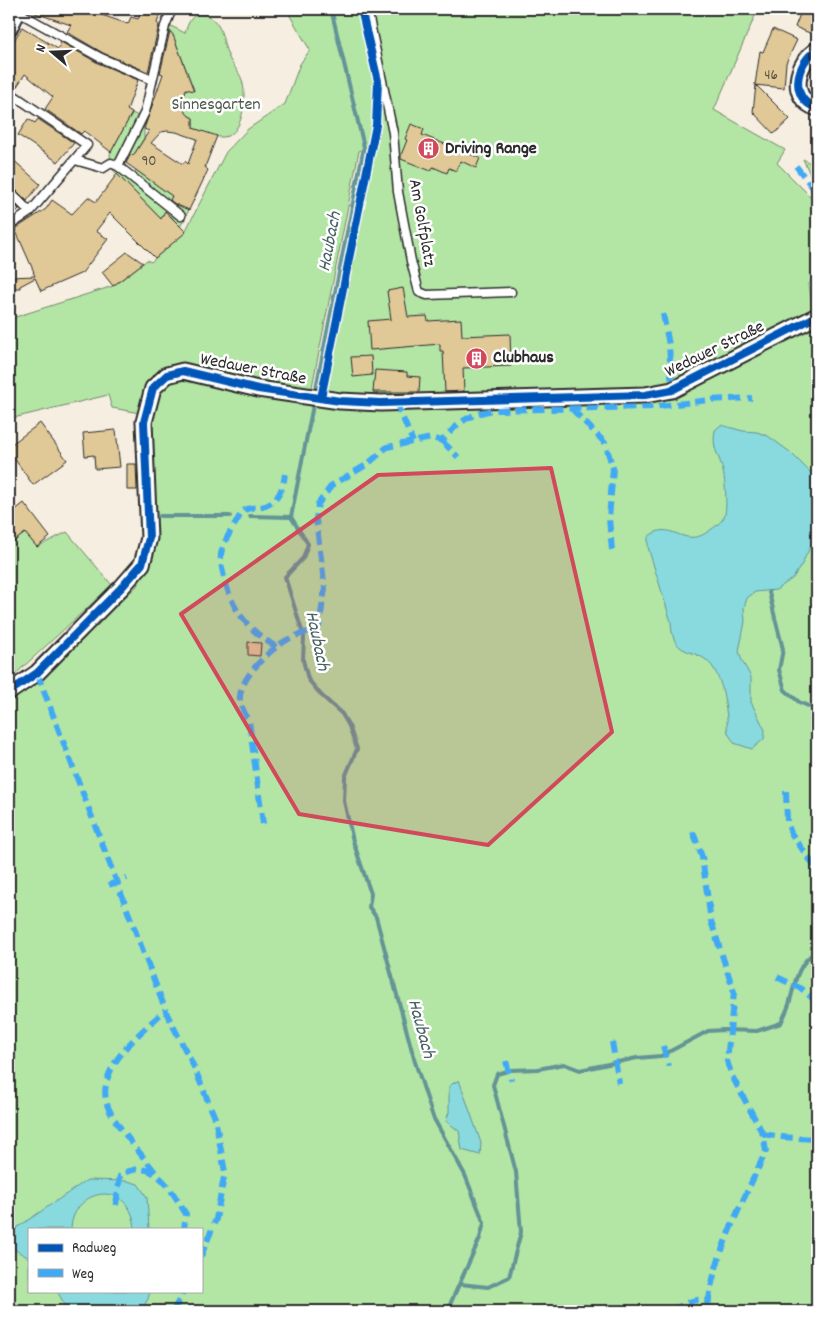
<svg xmlns="http://www.w3.org/2000/svg" width="826" height="1320" viewBox="0 0 826 1320" font-family="Dekko,sans-serif">
<style>
.green{fill:#b3e5a5;stroke:#6f8868;fill-rule:evenodd}
.water{fill:#88dade;stroke:#639496}
.lines{fill:none;stroke-linecap:round;stroke-linejoin:round}
.stream{stroke:#639496;stroke-width:4}
.building{fill:#e0c897;stroke:#2b2b2b;fill-rule:evenodd}
.lane-casing{stroke:#2b2b2b;stroke-width:11}
.street-casing{stroke:#2b2b2b;stroke-width:19}
.lane{stroke:#fff;stroke-width:8}
.street{stroke:#fff;stroke-width:15}
.quiet{stroke:#3fa9f5;stroke-width:6;stroke-dasharray:12 6;stroke-linecap:butt}
.cycleway-casing{stroke:#fff;stroke-width:11}
.cycleway{stroke:#0057b8;stroke-width:8}
.marked{fill:#d1495b;fill-opacity:0.2;stroke:#d1495b;stroke-width:4;stroke-linejoin:round}
.labels{text-anchor:middle;dominant-baseline:central;stroke-width:5;stroke-linejoin:round;paint-order:stroke}
.number-label{font-size:15px;fill:#585246}
.park-label{font-size:18px;fill:#4d5a4a;stroke:#fff}
.poi-label{font-size:18px;font-weight:bold;fill:#2b2b2b;stroke:#fff;text-anchor:start}
.street-label{font-size:18px;fill:#2b2b2b;stroke:#fff}
.water-label{font-size:19px;font-style:italic;fill:#476061;stroke:#fff}
</style>
<rect width="100%" height="100%" fill="#f6eee0"/>
<filter id="ink" filterUnits="userSpaceOnUse"><feTurbulence type="fractalNoise" baseFrequency=".02" numOctaves="2"/><feDisplacementMap in="SourceGraphic" scale="10" xChannelSelector="R" yChannelSelector="G"/><feConvolveMatrix kernelMatrix="1 2 1 2 8 2 1 2 1" color-interpolation-filters="sRGB"/></filter>
<g filter="url(#ink)">
<!-- green -->
<path class="green" d="M286 9H758L714 110 785 150 777 163 811 197 817 207V271L809 284 813 312 817 324V1311H9V698L43 672 136 587 152 562 157 538 151 415 112 408 108 395 9 419V319L113 286 147 260 151 262 185 232 226 152 248 129 285 104 300 64 310 50ZM368 146 317 402H309L359 151ZM29 1229H201V1291H29Z
M201 13C207 15 213 18 217 24 223 32 223 43 227 53 230 63 239 71 242 80 247 95 244 136 223 137 214 138 202 131 193 128V118L180 111 186 89 194 90 173 35 167 29 169 25 185 33C188 23 191 15 201 13Z
M132 113 147 120 144 129V138L133 156 130 154 123 165 133 173 136 170 172 196 170 202 189 210 180 227 171 216 164 222 111 168 110 154Z
M803 159 817 167V184L809 172Z
M67 532 112 585 9 680V537L13 542 25 533 37 547Z"/>
<!-- water -->
<path class="water" d="M721 425 743 431 757 432 768 436 790 452 817 479V532L802 564 793 578 776 590 755 592 747 598 744 608 745 622 739 651 742 661 751 677V702L765 730 764 739 752 749 734 743C733 740 730 737 728 733 727 729 727 723 727 718 725 701 723 684 714 669 699 644 672 662 671 622L648 547V537C670 518 682 548 706 533 712 529 720 524 724 517 728 509 725 477 722 467 717 451 712 448 715 430Z
M459 1080 481 1143 480 1155 462 1150 459 1131 446 1121 449 1112V1086Z
M87 1180 128 1181 138 1184 147 1197 149 1229H135C131 1178 73 1187 71 1229H29V1258L17 1251 12 1246 11 1239 14 1231 18 1227Z
M57 1291H150L148 1299 141 1311H74L66 1307Z"/>
<g class="lines">
<!-- stream -->
<path class="stream" d="M315 393 364 147 331 9
M314 400 291 517 308 544 303 558 285 577 304 637 303 660 308 679 321 695 342 714 349 726 357 749 345 777 344 801 353 841 371 894 369 907 376 917 415 1062 433 1117 465 1175 484 1223 480 1238 447 1311
M160 516H230
M250 516 291 517
M769 592 775 618 783 649 779 670 785 690 799 702 817 710
M38 661 47 652
M460 1284 488 1287 509 1277 521 1232 516 1172 493 1085 497 1074 511 1070 538 1069 564 1064 580 1070 637 1058 661 1056 708 1031 723 1030 757 1031 781 1023C784 1016 788 1009 790 1001 795 982 798 962 817 951"/>
</g>
<!-- building -->
<path class="building" d="M29 9H100L99 14 128 24 131 17 138 19 142 9H162L157 23 159 25 148 72 103 53 67 32 71 25 29 11Z
M802 9H817V36L795 27Z
M22 27 58 49 61 42 98 63 138 80 127 110 132 113 111 152 84 131 81 134 45 109 53 97 25 74 16 88 9 84V49Z
M773 29 797 40 786 63 784 88 755 85 760 51 763 52Z
M170 31 173 35 194 91 186 89 181 107 189 116 193 118V128L217 136 205 167 208 170 189 210 175 204 170 200 172 196 126 163 131 154 133 156 149 131 144 129 163 74 160 73ZM167 131 176 132 197 139 188 164 185 161 183 164 151 143 161 132Z
M756 85 790 119 774 134 753 112Z
M28 119 35 123 38 119 74 143 58 162 18 135Z
M411 124 424 129 422 135 480 158 476 168 461 161 456 171 449 168 447 173 433 167 431 171 401 159V155L407 140 405 139Z
M9 156 40 184 27 201 13 187 9 186Z
M117 174 161 219 165 211 186 232 155 258 110 213 96 231 108 239 82 273 41 291 35 278 20 286V288H9V277L35 276 33 272H34L15 229 46 209 52 200 72 214 88 197 96 202Z
M9 199 19 209 9 219Z
M127 252 143 263 113 286 102 272Z
M403 288 408 317 427 316 428 321 461 319 462 336 510 334 511 366 463 368 464 391 445 392 443 351H440V344L370 350 368 321 391 319 387 291Z
M371 356 372 375 353 377 351 357Z
M375 370 407 372V376L420 377 419 392H373Z
M40 423 67 460 33 485 9 451V446Z
M116 430 120 467 95 469 94 455 85 456 83 433Z
M127 464H136L137 490H127Z
M24 503 50 537 37 547 25 533 13 542 9 537V515Z
M248 642 261 643 260 656 248 655Z"/>
<g class="lines">
<defs>
<path id="lane" d="M367 9 393 133 398 192 411 261 419 292 427 295 511 292
M18 12 101 58 152 80
M9 92 87 145 30 212 9 226
M75 160 103 168 111 163 118 166 181 216
M118 166 145 112 165 26 172 9
M9 191 30 212"/>
<path id="street" d="M9 28 19 9
M817 50C796 62 788 99 817 108
M9 692 37 673 121 588 142 564 149 538 144 422 153 388 167 375 183 371 258 389 340 401 381 403 645 395 672 390 817 316"/>
</defs>
<!-- lane casing -->
<use href="#lane" class="lane-casing"/>
<!-- street casing -->
<use href="#street" class="street-casing"/>
<!-- lane -->
<use href="#lane" class="lane"/>
<!-- street -->
<use href="#street" class="street"/>
<!-- quiet -->
<path class="quiet" d="M796 166 817 193
M817 286 816 290 817 293
M663 314 669 345 672 390
M396 402 413 442
M572 409 605 443 613 468 609 519 612 550
M442 441 458 457
M276 647C248 629 234 613 225 581 223 572 220 563 221 554 224 539 235 525 242 512 248 507 253 508 261 507 278 504 283 489 285 474
M37 673 167 1014 194 1067 215 1118 225 1172 216 1219 201 1256
M786 791 787 822 791 833 817 870
M263 824 249 721C245 714 239 704 240 696 242 676 270 649 287 640 297 634 309 633 319 626L325 589 316 520 318 504 332 485 368 464 387 447 432 438 442 441C459 422 467 415 493 410L653 407 709 400 752 398
M693 832 702 857 711 921 734 992 727 1061 732 1076 763 1134 766 1151C745 1198 710 1261 708 1311
M109 885 127 878
M777 977 802 989 817 1002
M612 1042 619 1083
M663 1046 669 1066
M506 1061 511 1080
M763 1134 781 1137 817 1139
M155 1172C142 1155 116 1126 108 1107 93 1069 142 1032 165 1010
M116 1205 120 1176C123 1173 126 1172 130 1171 158 1161 173 1194 186 1214L184 1229
M9 1309 11 1311
M173 1311 184 1291
M671 1311C682 1306 697 1294 709 1303"/>
<defs>
<path id="cycleway" d="M817 50C796 62 788 99 817 108
M321 398 376 125 378 81 361 9
M9 692 37 673 121 588 142 564 149 538 144 422 153 388 167 375 183 371 258 389 340 401 381 403 645 395 672 390 817 316"/>
</defs>
<!-- cycleway casing -->
<use href="#cycleway" class="cycleway-casing"/>
<!-- cycleway -->
<use href="#cycleway" class="cycleway"/>
</g>
</g>
<!-- marked area -->
<path class="marked" d="M551 468 612 732 488 845 299 814 181 614 378 475Z"/>
<!-- icons -->
<defs>
<symbol id="building-disc" viewBox="-11 -11 22 22"><circle r="9.5" fill="#d1495b" stroke="#fff"/><path d="M-4-6H4V6H1V3H-1V6H-4ZM-2.5-4.3h1.7v1.8h-1.7ZM.8-4.3h1.7v1.8H.8ZM-2.5-1h1.7V.8h-1.7ZM.8-1h1.7V.8H.8Z" fill="#fff"/></symbol>
</defs>
<g fill-rule="evenodd">
<use href="#building-disc" x="416" y="136" width="25" height="25"/>
<use href="#building-disc" x="464" y="346" width="25" height="25"/>
</g>
<g class="labels">
<!-- number labels -->
<g class="number-label">
<text x="771" y="76">46</text>
<text x="149" y="162">90</text>
</g>
<!-- park labels -->
<g class="park-label">
<text x="216" y="105">Sinnesgarten</text>
</g>
<!-- poi labels -->
<g class="poi-label">
<text x="445" y="149">Driving Range</text>
<text x="493" y="358">Clubhaus</text>
</g>
<!-- street labels -->
<g class="street-label">
<text transform="translate(421 223) rotate(80)">Am Golfplatz</text>
<text transform="translate(715 350) rotate(-26)">Wedauer Straße</text>
<text transform="translate(253 370) rotate(11)">Wedauer Straße</text>
</g>
<!-- water labels -->
<g class="water-label">
<text transform="translate(331 242) rotate(-79)">Haubach</text>
<text transform="translate(316 641) rotate(78)">Haubach</text>
<text transform="translate(420 1029) rotate(75)">Haubach</text>
</g>
</g>
<!-- margin -->
<rect width="826" height="1320" fill="none" stroke="#fff" stroke-width="30"/>
<rect x="15" y="15" width="796" height="1290" fill="none" stroke="#2b2b2b" stroke-width="2" filter="url(#ink)"/>
<!-- legend -->
<rect x="28" y="1228" width="175" height="65" fill="#ffffff" stroke="#aaaaaa"/>
<rect x="38" y="1244" width="25" height="8" fill="#0057b8" stroke="#aaaaaa"/>
<text x="72" y="1252" font-size="15" fill="#2b2b2b">Radweg</text>
<rect x="38" y="1269" width="25" height="8" fill="#3fa9f5" stroke="#aaaaaa"/>
<text x="72" y="1278" font-size="15" fill="#2b2b2b">Weg</text>
<!-- north arrow -->
<g transform="translate(52 52) rotate(289)" stroke="#ffffff" stroke-width="4" paint-order="stroke">
<path d="M0-4L9 19L0 12L-9 19Z" fill="#2b2b2b"/>
<text y="-8" font-size="14" font-weight="bold" text-anchor="middle" fill="#2b2b2b">N</text>
</g>
</svg>
